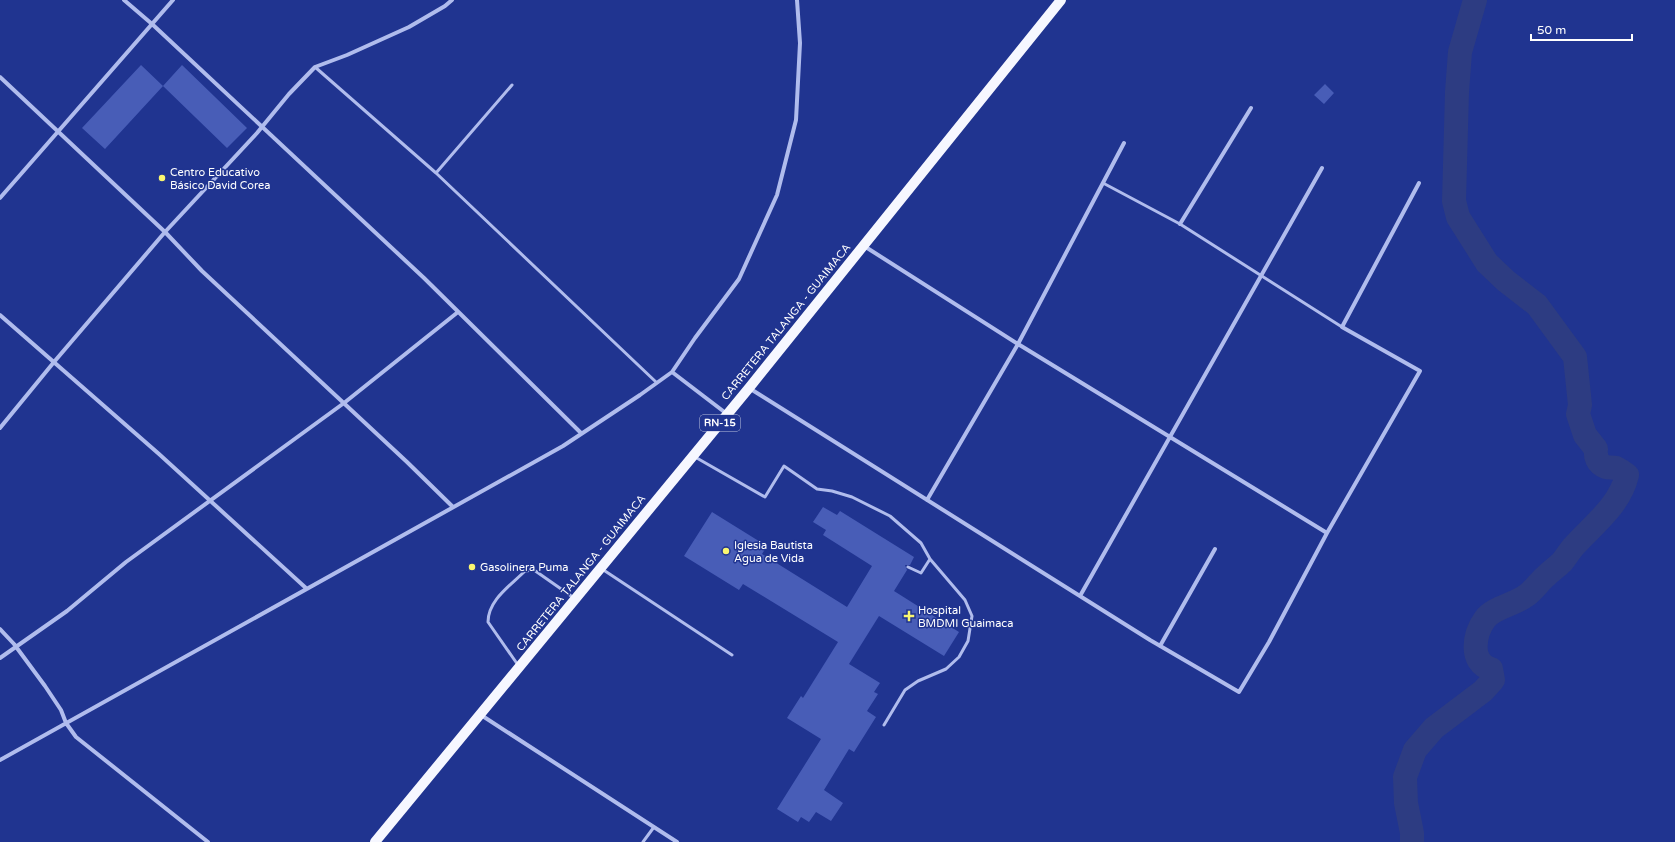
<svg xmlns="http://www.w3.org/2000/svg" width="1675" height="842" viewBox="0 0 1675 842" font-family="'Varela Round',sans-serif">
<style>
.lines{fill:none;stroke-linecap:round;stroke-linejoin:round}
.river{stroke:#2d3c82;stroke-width:24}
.building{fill:#485db7}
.lane{stroke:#b0bced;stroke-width:3}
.street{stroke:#b0bced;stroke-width:4}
.primary{stroke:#f6f7ff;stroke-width:10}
.poi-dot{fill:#faf670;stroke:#203490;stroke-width:1.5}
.labels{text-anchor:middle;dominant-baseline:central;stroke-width:3;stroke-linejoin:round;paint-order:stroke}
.shield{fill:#203490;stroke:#bcc2de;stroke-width:1}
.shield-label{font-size:10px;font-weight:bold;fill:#fff}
.poi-label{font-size:11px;fill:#fff;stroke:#203490;text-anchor:start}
.street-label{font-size:11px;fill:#fff;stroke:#203490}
</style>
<rect width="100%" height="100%" fill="#203490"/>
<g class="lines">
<!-- river -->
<path class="river" d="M1412 842V833L1406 803 1405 777 1415 750 1434 728 1483 691 1493 680 1491 669C1469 663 1474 634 1485 619 1494 607 1514 605 1527 595 1534 590 1539 582 1546 576 1551 571 1557 567 1562 562 1567 556 1570 550 1575 545 1594 524 1620 505 1627 475 1623 472 1620 470 1616 468 1612 467 1609 468 1606 467 1597 464 1595 456 1596 449L1585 435 1578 414 1580 405 1575 357 1537 305 1506 281 1487 263 1458 217 1454 201 1457 92 1460 52 1475 0"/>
</g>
<!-- building -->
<path class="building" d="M141 65 163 86 105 149 82 128Z
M182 65 247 128 227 148 163 86Z
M1325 84 1334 93 1324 104 1314 95Z
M823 507 837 515 840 511 914 557 910 565H905L907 570 894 591 959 632 944 656 879 616 849 664 880 683 874 692 878 694 867 711 876 717 854 752 849 749 824 790 843 803 831 821 816 812 809 822 801 817 798 822 777 809 821 739 787 718 801 696 803 698 838 642 743 584 739 590 684 556 712 512 767 546 762 554 847 607 872 566 823 535 826 530 813 522Z"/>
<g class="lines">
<!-- lane -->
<path class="lane" d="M315 67 436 173
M512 85 436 173 656 382
M1103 183 1180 224 1342 327
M695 457 765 497 784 466 817 489 832 491 852 497 890 516 921 543 930 559 921 573 908 567
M602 569 732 655
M518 665 488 622C488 600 510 586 525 571L534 570 574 598
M884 725 905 690 918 681 946 669 959 657 968 641 972 616 965 600 930 559
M643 842 654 827"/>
<!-- street -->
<path class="street" d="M124 0 152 24 424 278 581 433
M0 77 165 232 202 271 407 462 453 507
M0 198 173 0
M1180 224 1251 108
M864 246 1018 344 1327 533
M0 315 159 454 307 589
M672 372 727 414
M749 388 1150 640 1239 692 1269 642 1327 533 1420 371 1342 327 1419 183
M0 428 54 362 165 232 257 133 289 94 315 67 347 55 409 27 445 6 452 0
M927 500 1018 344 1124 143
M1080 596 1322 168
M0 629 14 644 45 686 61 710 66 723 76 737 208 842
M1160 646 1215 549
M0 658 67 611 126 562 344 403 458 312
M481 715 677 842
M0 760 563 446 640 395 672 372 695 338 739 279 777 195 796 120 800 43 797 0"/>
<!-- primary -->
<path class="primary" d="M375 842 749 388 1061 0"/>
</g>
<!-- markers -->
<g class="poi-dot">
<circle cx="162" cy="178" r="4"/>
<circle cx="726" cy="551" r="4"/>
<circle cx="472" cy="567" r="4"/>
<path d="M907 610h4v4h4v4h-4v4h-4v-4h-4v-4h4z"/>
</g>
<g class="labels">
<!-- shield labels -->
<rect class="shield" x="700" y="415" width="40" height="16" rx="3"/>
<g class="shield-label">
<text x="720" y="423">RN-15</text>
</g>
<!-- poi labels -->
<g class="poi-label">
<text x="170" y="172">Centro Educativo<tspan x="170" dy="13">Básico David Corea</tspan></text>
<text x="734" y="545">Iglesia Bautista<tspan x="734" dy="13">Agua de Vida</tspan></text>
<text x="480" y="567">Gasolinera Puma</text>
<text x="918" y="610">Hospital<tspan x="918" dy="13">BMDMI Guaimaca</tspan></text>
</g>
<!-- street labels -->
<g class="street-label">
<text transform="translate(786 322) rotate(-51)">CARRETERA TALANGA - GUAIMACA</text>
<text transform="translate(581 573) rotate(-51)">CARRETERA TALANGA - GUAIMACA</text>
</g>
</g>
<!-- scale -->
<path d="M1531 34v6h101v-6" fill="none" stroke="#ffffff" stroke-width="2"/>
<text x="1537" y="34" font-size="12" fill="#ffffff" stroke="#203490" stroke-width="3" paint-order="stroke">50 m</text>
</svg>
